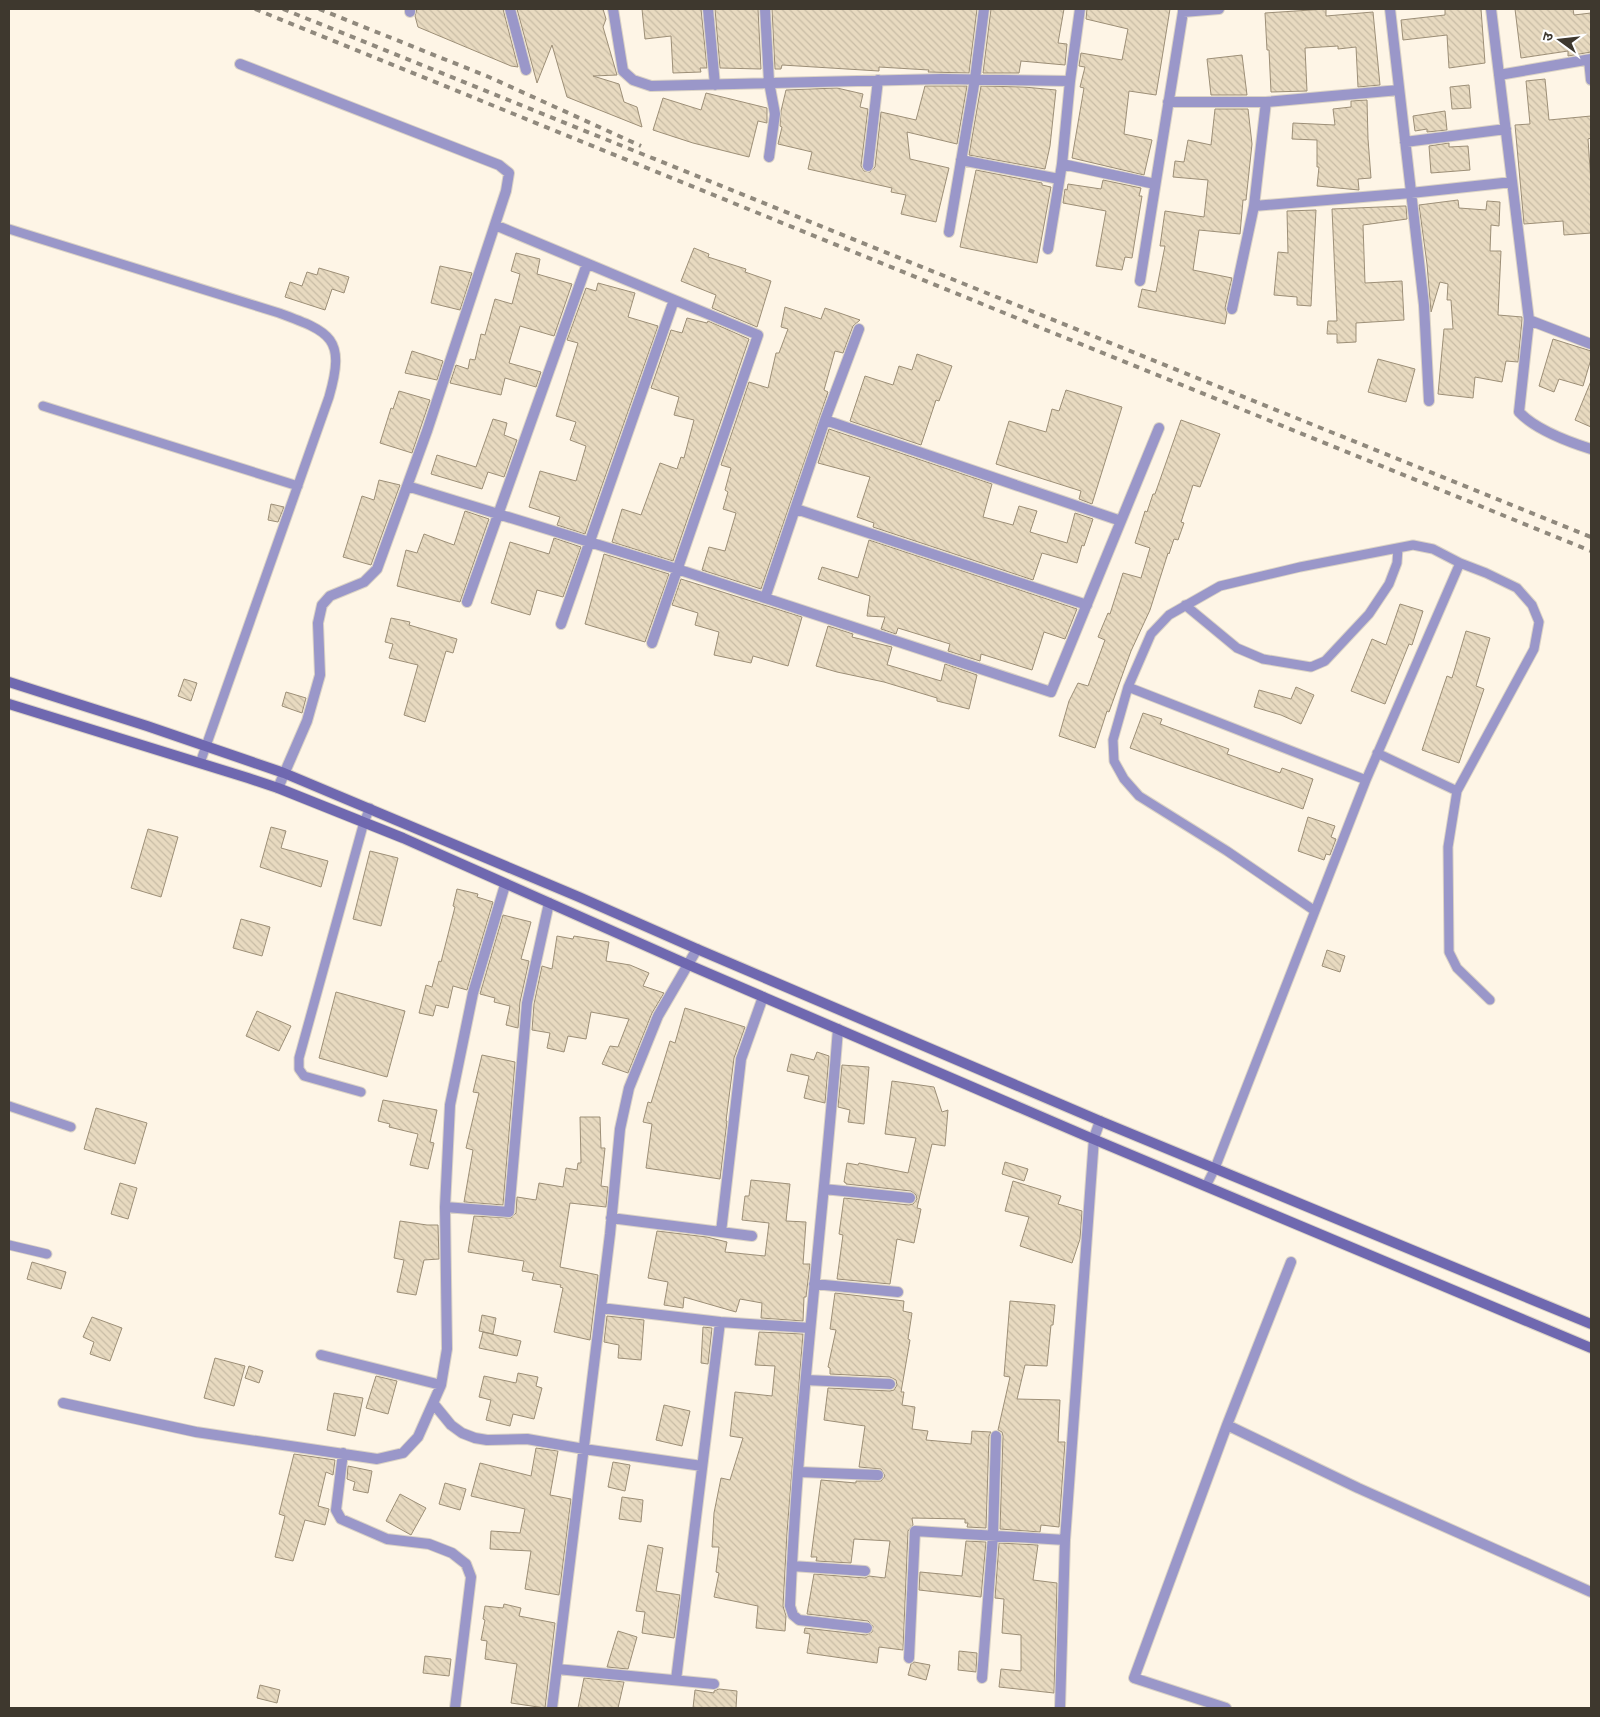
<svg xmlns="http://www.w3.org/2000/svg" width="1600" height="1717" viewBox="0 0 1600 1717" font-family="'Asap Condensed','Noto Sans Devanagari',sans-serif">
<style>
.building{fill:url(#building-back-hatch);stroke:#9d8f77}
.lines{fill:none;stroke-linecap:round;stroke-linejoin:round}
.lane-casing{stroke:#dbd3c5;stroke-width:11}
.street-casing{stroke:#dbd3c5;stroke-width:12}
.secondary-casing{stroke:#dbd3c5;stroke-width:12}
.lane{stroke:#9a97c9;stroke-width:9}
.street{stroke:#9a97c9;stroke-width:10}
.secondary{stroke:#6f68b0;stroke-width:10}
.rail{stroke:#90897d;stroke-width:4;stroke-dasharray:6 6;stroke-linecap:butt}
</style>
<defs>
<pattern id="building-back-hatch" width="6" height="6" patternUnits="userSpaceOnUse" patternTransform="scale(1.25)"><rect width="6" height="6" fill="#e8dac0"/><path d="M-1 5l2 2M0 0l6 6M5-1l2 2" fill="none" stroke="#c8bca5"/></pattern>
</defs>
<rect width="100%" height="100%" fill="#fef5e6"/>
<!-- building -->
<path class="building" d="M417 9H503L518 67 511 66 418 27 415 16Z
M517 9H603L606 19 603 27 617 75 593 76 619 84 624 102 637 107 642 127 567 97 552 45 537 83Z
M642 9H701L707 68H700L701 72 673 73 671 36 645 39Z
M715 9H758L761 69 720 68Z
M772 9H977L969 73 928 72 929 70 879 67V71L782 65 781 69H775Z
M991 9H1064L1058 43 1067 44 1065 65 1021 61 1019 73H983Z
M1087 9H1170L1156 95 1129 91 1124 134 1152 140 1144 175 1072 158 1084 88 1080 87 1085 67 1079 66 1081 53 1122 60 1128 29 1086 19Z
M1326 9V16L1373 12 1380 85 1358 87 1356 47 1338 49V46L1305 48 1307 91 1271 92 1269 50H1267L1265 13Z
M1445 9H1481L1485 63 1449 68 1447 35 1403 40 1401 20 1445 15Z
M1515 9H1573L1574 15 1591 13V52L1568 56V51L1521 58Z
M1242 55 1247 95H1211L1207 59Z
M1545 79 1549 120 1591 116V138L1588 139 1591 183V233L1564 235 1563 221 1524 224 1515 125 1530 124 1526 81Z
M1469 85 1471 108 1452 109 1450 87Z
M925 86H967L957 144 907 132 910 159 949 168 936 222 901 214 906 195 891 192 892 188 808 169 812 152 778 144 782 127 780 126 781 111 786 90 837 88 863 94 860 107 868 109 861 166 864 171 870 172 875 167 881 112 916 120Z
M981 86 1024 87 1056 90 1050 146 1045 169 969 155Z
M706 93 767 108V123L758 121 749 157 693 143 653 130 663 98 701 110Z
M1367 100 1368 139 1371 178 1358 179 1359 190 1317 186 1319 167H1317V140L1292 139 1293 123 1335 125 1333 109 1351 107V101Z
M1215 109H1248L1252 144 1246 200H1243L1240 234 1199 230 1193 270 1232 278 1225 308 1227 313 1225 324 1138 307 1142 289 1156 292 1165 246H1160L1165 211 1204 217 1208 180 1173 177 1175 161 1184 162 1188 140 1211 145Z
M1445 111 1447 130 1427 132V129L1415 131 1413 116Z
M1449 143V147L1468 146 1470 170 1431 173 1429 146Z
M976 170 1042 183V185L1051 187 1037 263 960 247Z
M1103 180 1141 188 1139 196H1142L1132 258 1125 257 1122 270 1096 266 1106 211 1063 203 1065 189 1067 190 1068 184 1101 189Z
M1458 200 1459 208 1486 210 1487 201 1500 202 1499 226 1491 225 1490 251H1501L1498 315 1522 317V320L1518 362 1506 361 1502 382 1475 377 1473 398 1438 394 1444 329H1453L1451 300H1447L1448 284 1440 282 1431 312 1427 264 1419 205Z
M1404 206H1406L1407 219 1363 225 1365 283 1402 281 1404 320 1356 323V342L1337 343V334H1327L1328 321H1337L1332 209Z
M1316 210 1311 306 1297 305V297L1274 295 1278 252 1288 253 1287 211Z
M694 248 709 254 708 257 746 269 745 272 771 281 757 327 712 308 716 295 681 281Z
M516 253 540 259 537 274 572 284 554 336 520 326 509 363 541 372 536 387 505 378 501 395 450 383 456 365 468 369 470 359 475 360 481 334 485 335 495 299 512 304 520 274 511 271Z
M440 266 472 273 460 310 431 303Z
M319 268 349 277 344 293 332 289 325 310 285 297 290 282 302 286 307 272 317 275Z
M598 283 635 293 628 317 658 326 585 534 557 525 560 517 529 507 540 471 576 481 586 446 570 440 576 422 556 416 578 343 567 340 586 288 596 291Z
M785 307 821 319 825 308 860 320 853 326 843 353 835 351 824 390 828 392 761 589 702 570 709 547 725 551 736 513 723 509 728 492 725 490 731 468 721 465 749 382 768 388 776 353H779L788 329 781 327Z
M687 318 707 323 708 321 749 339 673 561 612 542 622 509 641 515 660 463 677 469 681 457 684 458 694 420 674 415 679 397 651 388 671 330 682 333Z
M1553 339 1591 351V359L1583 386 1559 379 1554 392 1539 386Z
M412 351 443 361 437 380 405 373Z
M917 354 952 366 939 401 936 400 921 445 850 421 865 376 893 385 899 366 912 370Z
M1378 359 1415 369 1406 402 1368 392Z
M1591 381V427L1575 420Z
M1066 390 1122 407 1092 504 1079 499 1081 491 996 464 1009 421 1046 432 1052 409 1059 411Z
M399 391 430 400 412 453 380 443 391 408 393 409Z
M493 419 507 423 504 435 517 440 504 477 488 472 482 489 431 474 437 455 476 467Z
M1181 420 1220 434 1200 487 1193 485 1181 522 1184 523 1178 540 1174 539 1169 554 1168 553 1150 610 1131 651 1109 712 1107 711 1095 748 1059 736 1069 701 1078 683 1088 686 1105 640 1098 637 1108 613 1110 614 1123 573 1141 578 1150 548 1135 543 1145 511 1147 512 1153 494H1155Z
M829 429 992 484 983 517 1013 525 1019 506 1037 511 1030 532 1067 543 1075 513 1093 519 1084 546 1082 545 1077 563 1042 553 1033 580 873 527 874 523 857 517 870 477 818 463Z
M379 480 400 485 371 565 343 557 362 496 374 500Z
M271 504 284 507 278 522 268 520Z
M465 511 489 519 460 602 397 586 406 550 417 553 424 534 454 545Z
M554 538 581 547 563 597 537 590 530 615 491 603 510 542 549 554Z
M869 540 1077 609 1065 639 1044 632 1032 670 981 654 980 661 948 651 950 644 898 628 896 634 881 629 885 617 867 616 870 596 818 579 822 567 858 578Z
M604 554 669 574 645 642 585 624Z
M681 579 802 617 788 666 753 656 751 663 714 655 719 632 695 625 698 613 672 605Z
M1400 604 1423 611 1412 645 1409 644 1385 704 1351 691 1372 639 1386 645Z
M391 618 410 622 409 625 457 639 453 653 446 651 425 722 404 715 418 665 389 658 393 644 385 642Z
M828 626 853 634 852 637 892 647 887 665H888L941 681 945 664 977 675 969 709 937 701V698L884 682 837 672 816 666Z
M1466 631 1490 638 1476 686 1484 689 1459 763 1422 750 1447 676 1452 678Z
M184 679 197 683 191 701 178 696Z
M1296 687 1314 695 1301 724 1281 715 1254 707 1259 690 1291 699Z
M286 692 306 698 302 713 282 706Z
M1143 713 1162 719 1160 724 1229 749 1227 754 1280 773 1282 768 1313 779 1303 809 1130 748Z
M1308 817 1335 826 1331 837 1336 839 1330 855 1326 854 1324 860 1298 851Z
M271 827 286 831 281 848 328 861 321 887 260 867Z
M148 829 178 837 161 897 131 888Z
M370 851 398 858 381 926 353 919Z
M457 889 478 894 477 897 493 902 467 990 453 986 448 1008 436 1005 433 1016 419 1013 426 985 432 987 439 961 441 962 455 907 453 906Z
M503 915 531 922 521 959 529 961 520 1002 518 1028 506 1025 510 1006 494 1002 495 998 480 994Z
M241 919 270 927 262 956 233 948Z
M557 936 573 939 574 936 609 942 606 961 630 965 649 973 643 986 664 993 652 1013 628 1073 602 1064 610 1046 618 1047 629 1019 591 1012 586 1039 568 1036 564 1052 547 1048 550 1033 532 1030 534 1004 542 966 552 969Z
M1327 950 1345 956 1340 972 1322 966Z
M336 992 405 1011 387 1077 319 1058Z
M685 1008 745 1027 734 1058 726 1121H727L720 1179 646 1168 652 1124 643 1122 648 1102 651 1103 670 1041 675 1043Z
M257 1011 291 1026 279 1051 246 1036Z
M817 1052 829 1056 825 1103 804 1098 809 1076 787 1071 791 1054 814 1060Z
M482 1055 515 1062 503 1205 464 1202 473 1150 466 1148 479 1093 473 1092Z
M842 1065 869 1067 864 1124 848 1122 850 1110 838 1107Z
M892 1081 934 1087 942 1112 948 1110 945 1146 932 1144 917 1208 921 1209 914 1243 897 1239 890 1284 837 1279 843 1235 839 1234 844 1198 909 1205 913 1204 917 1199 916 1195 911 1191 846 1184V1183L844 1182 847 1163 858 1165 859 1163 908 1173 916 1138 885 1134Z
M383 1100 437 1110 430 1142 434 1143 428 1169 410 1165 418 1134 389 1127 390 1124 378 1121Z
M96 1108 147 1123 135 1164 84 1149Z
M580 1117H600L601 1148H605L601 1186 608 1187 606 1207 570 1203 560 1267 598 1275 590 1340 554 1332 563 1288 560 1287 561 1285 532 1280 534 1273 522 1271 524 1261 468 1252 474 1216 511 1218 516 1213 517 1197 536 1200 539 1183 563 1187 566 1168 577 1170 578 1163H581Z
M1005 1162 1028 1169 1024 1181 1002 1174Z
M751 1180 790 1184 786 1221 806 1222 803 1264H810L806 1297H804L803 1321 761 1318 762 1303 740 1299 736 1312 684 1297 683 1308 664 1305 668 1282 648 1278 657 1231 707 1237 727 1242 725 1252 765 1256 769 1223 742 1220 745 1196H749Z
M1013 1181 1061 1196 1058 1204 1082 1211 1080 1239 1072 1263 1020 1246 1029 1217 1005 1211Z
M120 1183 137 1188 128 1219 111 1214Z
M400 1221 427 1225H438L439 1259 424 1260 416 1295 397 1292 404 1260 394 1258Z
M32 1262 66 1272 61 1289 27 1279Z
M835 1293 904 1301 903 1311 912 1313 908 1339 910 1340 901 1392H904L902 1405 915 1407 912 1429 928 1431 926 1440 971 1444 972 1431 991 1432 989 1436 986 1528 967 1527 968 1523H965V1519L912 1518 913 1525 908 1531 903 1650 879 1647 877 1663 807 1653 810 1634 804 1633 805 1628 866 1635 872 1632 873 1626 868 1621 807 1614 814 1574 865 1578 869 1576 885 1578 890 1541 854 1539 851 1563 816 1561 817 1557H811L821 1480 856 1483V1481H881L885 1476 881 1469 859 1467 865 1426 824 1420 828 1388 890 1391 894 1390 897 1385 896 1380 890 1377 830 1374V1368L828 1367 836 1330 830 1329Z
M1010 1301 1055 1305 1053 1325H1051L1047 1366 1025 1365 1017 1399 1060 1400 1058 1442H1065L1059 1527 1041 1525 1040 1532 1000 1529 1003 1436 1002 1432 998 1430 1010 1377 1004 1376Z
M482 1315 496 1318 493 1334 479 1331Z
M607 1316 644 1320 641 1360 618 1358 619 1345 604 1342Z
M92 1317 122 1328 110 1361 90 1354 94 1342 83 1337Z
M703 1327 712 1328 708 1364 701 1363Z
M483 1332 521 1341 517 1356 479 1348Z
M759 1332 803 1334 787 1533 783 1606 786 1616 785 1631 756 1628 758 1606 714 1597 719 1573 716 1572 719 1547H712L714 1513 721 1478 730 1480 743 1438 730 1436 735 1392 772 1396 775 1366 755 1365Z
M215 1358 245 1366 234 1406 204 1398Z
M249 1366 263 1371 259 1383 245 1378Z
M518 1373 538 1377 536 1386 542 1388 534 1419 513 1414 510 1426 486 1420 491 1400 479 1397 484 1376 516 1383Z
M376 1376 397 1381 388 1414 366 1408Z
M334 1393 363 1398 355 1436 327 1430Z
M664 1405 690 1411 682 1446 656 1440Z
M536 1448 558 1451 550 1495 571 1499 559 1595 525 1589 531 1551 490 1549 491 1531 520 1533 525 1509 471 1496 480 1463 531 1476Z
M294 1454 335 1460 333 1475 326 1472 318 1506 329 1509 325 1525 305 1520 293 1561 275 1557 285 1516 279 1514Z
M613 1462 630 1465 625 1491 608 1487Z
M348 1466 372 1471 368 1493 353 1490 355 1482 347 1479Z
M445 1483 466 1489 460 1510 439 1504Z
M400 1494 426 1508 411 1535 386 1521Z
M622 1497 643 1500 641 1522 619 1519Z
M966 1541 986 1542 981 1597 919 1590 920 1572 962 1576Z
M999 1543 1038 1545 1033 1580 1057 1583 1054 1693 999 1687 1001 1669 1021 1671V1635L1002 1633 1004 1599 995 1598Z
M648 1545 663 1548 656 1591 680 1595 674 1638 642 1633 645 1612 636 1611Z
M504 1604 521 1608 519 1616 555 1623 545 1708 511 1703 517 1664 485 1659 487 1641 481 1640 485 1620 483 1619 485 1606 503 1608Z
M618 1631 637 1637 628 1669 607 1667Z
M959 1651 977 1653 976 1672 958 1670Z
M425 1656 451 1659 449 1676 423 1673Z
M914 1662 930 1665 926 1680 908 1675 911 1664Z
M584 1678 624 1682 618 1708H578Z
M260 1685 280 1690 277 1703 257 1698Z
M719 1689 737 1691 736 1708H693L695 1690 714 1693V1691Z"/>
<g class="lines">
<defs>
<path id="lane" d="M9 229 279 313C331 332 346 338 329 397L200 763
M43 406 298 486
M1185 605 1237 648 1263 659 1311 667 1325 661 1369 614 1389 584 1397 563 1398 548
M1128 687 1366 780 1215 1168 1206 1186
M1377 753 1457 791
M1366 780 1460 563
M1315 911 1227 851 1139 796 1124 779 1114 761 1113 740 1128 687 1151 634 1169 615 1220 586 1300 567 1413 545 1433 549 1460 563 1486 573 1517 588 1532 605 1539 622 1534 649 1457 791 1448 847 1449 952 1457 968 1490 1000
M361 1092 304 1076 299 1069V1058L364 822 370 808
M9 1106 71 1127
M9 1245 47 1254"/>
<path id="street" d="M410 9V12
M510 9 526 70
M613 9 623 71 633 80 651 86 942 79 1070 81
M708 9 715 85
M765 9 769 82 775 114 769 157
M1183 9V12L1219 9
M1390 9 1424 305 1429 401
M1491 9 1529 320 1519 412C1535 429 1569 442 1591 449
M1589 60 1591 80
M240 64 499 165 509 173 506 191 427 431 377 569 364 582 330 596 322 605 318 623 320 675 307 721 278 788
M1499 75 1591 59
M1168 102H1266
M1405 142 1506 129
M961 160 1059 179
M1062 164 1155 184
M868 166 878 80
M1254 206 1266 102 1399 90
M495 225 758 335 652 643
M949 232 975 79 984 9
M1048 249 1062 164 1070 81 1080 9
M1140 281 1183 12
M1232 309 1254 206 1411 193 1512 182
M1529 320 1591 344
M825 420 1121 521
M407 486 677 569 1051 692 1159 428
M796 509 1087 605
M765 598 825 420 859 329
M467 602 587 264
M561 624 674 300
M838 1029C823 1221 798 1413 790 1606L793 1615 799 1620 867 1628
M824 1189 910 1198
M445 1207 509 1212 527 1003 549 903
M611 1218 752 1236
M721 1232 741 1059 763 997
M1291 1262 1227 1425 1358 1488 1591 1592
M814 1284 898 1292
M601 1308 720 1322 810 1328
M321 1355 441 1385
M806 1380 890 1384
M63 1403 196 1432 377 1459 403 1453 418 1437 441 1385 447 1349 445 1207 450 1105 473 993 505 885
M433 1403 451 1425 462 1433 475 1438 487 1440 527 1439 584 1449 702 1466
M343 1453 336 1510 341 1519 387 1539 429 1544 452 1553 466 1564 471 1577 455 1708
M799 1472 878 1475
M792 1566 865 1571
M909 1658 915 1531 1065 1540
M557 1669 714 1684
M982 1678 993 1535 996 1436
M676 1680 720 1322
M552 1708 610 1234 620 1129 629 1088 658 1016 697 949
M1060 1708 1065 1540 1094 1138 1100 1121
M1226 1708 1134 1678 1227 1425"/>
<path id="secondary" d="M9 682 147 726 284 773 579 897 697 949 1100 1121 1591 1324
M9 704 248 778 278 788 403 838 689 965 1086 1136 1591 1348"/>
</defs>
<!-- lane casing -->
<use href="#lane" class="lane-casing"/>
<!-- street casing -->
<use href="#street" class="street-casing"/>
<!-- secondary casing -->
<use href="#secondary" class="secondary-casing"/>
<!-- lane -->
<use href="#lane" class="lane"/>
<!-- street -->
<use href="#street" class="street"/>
<!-- secondary -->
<use href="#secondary" class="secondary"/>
<!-- rail -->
<path class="rail" d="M255 9 1591 551
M283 9 1591 537
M319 9 489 77 641 146"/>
</g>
<!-- border -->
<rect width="1600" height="1717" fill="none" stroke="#3e382e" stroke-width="20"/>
<!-- north arrow -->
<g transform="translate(1560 40) rotate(285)" stroke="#ffffff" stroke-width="4" paint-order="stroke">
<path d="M0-4L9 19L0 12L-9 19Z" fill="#3e382e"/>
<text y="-8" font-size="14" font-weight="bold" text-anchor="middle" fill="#3e382e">उ</text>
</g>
</svg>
